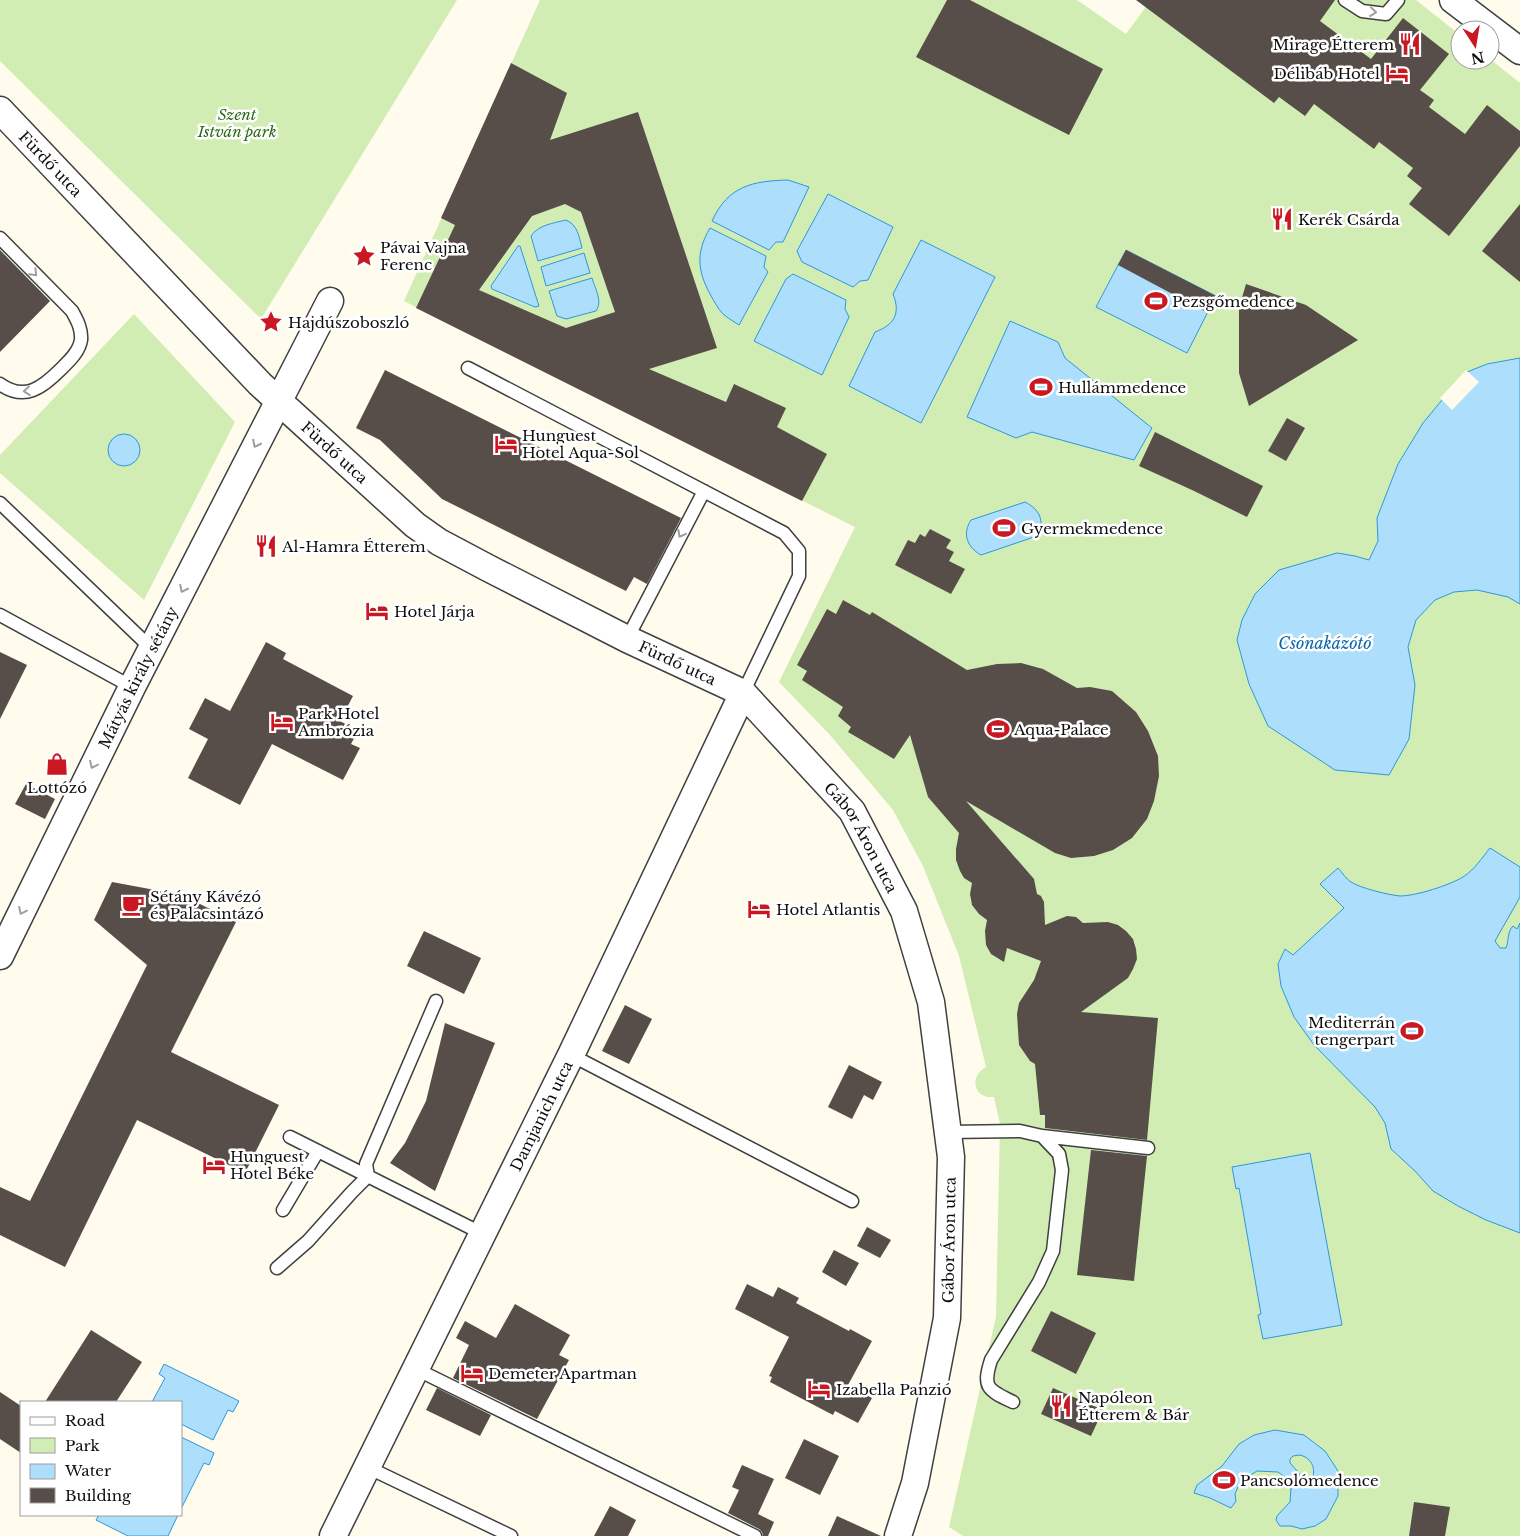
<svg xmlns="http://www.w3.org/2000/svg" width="1520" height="1536" viewBox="0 0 1520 1536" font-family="'Libre Baskerville',serif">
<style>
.green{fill:#d2edb3}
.water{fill:#addffc;stroke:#2d97da;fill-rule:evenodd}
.pier{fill:#fffbed}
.building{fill:#574e49;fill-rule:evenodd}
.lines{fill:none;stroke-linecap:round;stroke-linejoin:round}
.lane-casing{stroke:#404040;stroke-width:15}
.street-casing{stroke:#404040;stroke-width:29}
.lane{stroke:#fff;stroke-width:12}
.street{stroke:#fff;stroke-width:26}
.oneway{stroke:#9e9e9e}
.labels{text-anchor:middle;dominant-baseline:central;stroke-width:5;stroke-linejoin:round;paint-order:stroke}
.poi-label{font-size:15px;fill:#0d0d0d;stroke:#fff;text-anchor:start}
.park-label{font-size:15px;font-style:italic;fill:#2a6b17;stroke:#fff}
.street-label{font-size:15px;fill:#0d0d0d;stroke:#fff}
.water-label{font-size:16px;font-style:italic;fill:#0b67aa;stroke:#fff}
</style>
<rect width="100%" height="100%" fill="#fffbed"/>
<!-- green -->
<path class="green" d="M0 0H457L261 319 0 61Z
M540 0H1077L1126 34 1151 0H1416L1460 35V60L1490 59 1520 83V1536H963L949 1527 996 1317 1000 1124 994 1097C973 1099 969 1076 986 1067L959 956 923 866 893 810 830 735 779 682 855 527 404 301Z
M134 314 235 422 144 600 0 473V455Z"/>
<!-- water -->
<path class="water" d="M788 180 809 187 783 242H776L769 250 712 221C728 186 752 181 788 180Z
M828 194 893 227 868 280 860 281 853 287 802 262 797 251Z
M566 220C578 225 579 237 582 248L538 261 531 236C538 225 554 223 566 220Z
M710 228 766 256 764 267 768 272 739 325C734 322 728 318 723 314 718 309 714 301 710 294 697 270 696 252 710 228Z
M921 240 995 277 921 423 849 386 875 332C894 325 901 314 893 294Z
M518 246H520L539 306 535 307 492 289 491 286Z
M1126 250 1216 296 1187 353 1096 307Z
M584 253 590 273 546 286 541 267Z
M793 274 846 300 845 309 849 317 822 375 754 341 786 279Z
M592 278C595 289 603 301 596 311L566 319 557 316 549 291Z
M1010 321 1058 342 1065 358 1152 428 1134 460 1032 432 1016 438 967 417Z
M1520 358V604L1508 597 1477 590 1454 592 1435 600 1416 620 1408 647 1415 685 1409 739 1389 775 1335 770 1268 726 1249 684 1237 640 1242 620 1255 594 1279 570 1337 553 1355 556 1369 560 1378 541 1377 518 1398 464 1423 423 1447 394 1467 372 1487 364Z
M108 450a16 16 0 1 1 32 0a16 16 0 1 1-32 0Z
M1025 502C1039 509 1046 521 1037 536L981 555C967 547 962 534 971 520Z
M1490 848 1520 867V897L1495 941 1500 948H1506C1509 941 1507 932 1513 926L1517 929 1520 923V1233L1486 1220 1458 1206 1433 1191 1415 1171 1391 1149 1385 1123 1375 1107 1314 1045 1294 1017 1281 986 1278 964 1285 949 1293 955 1344 908 1320 884 1338 868C1342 872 1346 879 1351 882 1360 888 1389 895 1400 896 1416 896 1450 885 1463 877 1474 870 1482 858 1490 848Z
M1310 1153 1342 1325 1263 1339 1258 1315 1261 1314 1239 1188 1236 1189 1232 1167Z
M164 1364 239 1401 233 1412 228 1410 213 1440 181 1424V1402H152L165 1378 159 1374Z
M1275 1430 1304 1435 1325 1451 1338 1471V1496L1326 1519 1315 1526 1302 1529 1291 1526H1280L1276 1520 1277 1516 1290 1502 1291 1488 1286 1478 1278 1472 1257 1471 1246 1478 1238 1487 1235 1494 1236 1501 1231 1508 1210 1498 1194 1493 1197 1485 1222 1466 1239 1444 1254 1435ZM1300 1455C1315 1459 1317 1474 1309 1486H1304L1300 1483 1299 1473 1290 1463V1459L1293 1456Z
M181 1437 214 1453 209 1465 204 1463 181 1509Z
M99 1515H178L168 1536H128L96 1520Z"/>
<!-- pier -->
<path class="pier" d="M1466 370 1479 382 1452 410 1440 398Z"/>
<!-- building -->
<path class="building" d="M947 0H970L1103 69 1069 135 916 57Z
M1136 0H1335L1320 21 1371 59 1403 18 1449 54 1420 90 1434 100 1429 107 1465 134 1487 105 1520 131V146L1449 236 1409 204 1422 188 1407 176 1413 168 1379 142 1374 149 1314 104 1305 116 1279 97 1274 103Z
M511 63 567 93 550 140 638 112 717 348 649 369 726 402 734 384 786 408 777 427 827 454 802 501 416 308 455 225 441 218ZM565 204 581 212 615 312 566 328 479 290 532 216Z
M1520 204V282L1482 251Z
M0 250 50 301 0 352Z
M1126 250 1216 296 1208 313 1118 265Z
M1246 284 1306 305 1358 340 1249 406 1239 373V308Z
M385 370 681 518 647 584 634 577 626 591 442 499 380 440 356 428Z
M1287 418 1305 428 1286 461 1268 451Z
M1155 432 1263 486 1247 517 1192 490 1139 466Z
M930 529 951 540 946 548 954 552 949 561 965 569 951 594 895 565 908 540 915 543 920 534 925 537Z
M843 600 870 615 872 612 967 670 997 664 1021 663 1043 669 1077 688 1090 687 1112 691 1136 712 1148 731 1158 756 1159 776 1154 801 1147 819 1132 838 1113 850 1094 856 1071 858 1055 853 966 801 1034 879 1037 894 1041 896 1044 902 1045 925 1067 916 1076 917 1083 923 1108 922 1118 925 1126 931 1133 939 1136 949 1137 959 1133 969 1128 978 1081 1012 1158 1018 1147 1140 1045 1128V1115H1040L1035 1064 1030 1061 1019 1045 1017 1014 1019 1003 1034 980 1041 961 1007 948 1004 962 991 954 986 945 985 931 987 920 979 914 972 905 970 894 972 883 964 878 960 871 956 860V849L959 833 928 797 910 735 894 759 848 732 851 727 838 716 843 707 802 680 807 671 797 665 827 609 836 614Z
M266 642 286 653 283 659 353 696 340 721 358 731 351 744 360 748 343 780 272 744 240 805 188 778 208 739 189 729 205 698 230 711Z
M0 652 27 665 0 719Z
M26 784 55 799 45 819 15 804Z
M112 882 182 895 236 922 171 1052 279 1105 245 1173 137 1120 65 1267 0 1235V1187L30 1201 147 965 94 920Z
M424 931 481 958 464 994 407 966Z
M625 1005 652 1019 629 1064 602 1051Z
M445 1023 495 1043 435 1191 390 1163 405 1143 426 1101Z
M849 1065 882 1082 873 1100 864 1095 852 1119 828 1107Z
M1091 1150 1147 1156 1134 1281 1077 1275Z
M867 1227 891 1240 880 1258 857 1246Z
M834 1250 859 1263 846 1286 822 1272Z
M747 1284 773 1297 778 1287 799 1298 796 1303 849 1331 850 1329 872 1341 848 1385 872 1398 858 1423 835 1411 833 1415 770 1382 772 1377 769 1376 789 1337 735 1309Z
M515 1304 570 1335 559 1355 569 1360 537 1419 453 1378 469 1345 456 1338 465 1321 496 1338Z
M1051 1311 1096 1333 1076 1374 1031 1351Z
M91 1330 142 1362 116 1402H45Z
M437 1388 491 1415 480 1436 426 1410Z
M1053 1388 1103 1410 1091 1436 1041 1414Z
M0 1392 21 1406V1453L0 1439Z
M804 1439 839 1456 820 1495 785 1478Z
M742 1465 774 1479 758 1514 774 1522 768 1536H763L762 1532 759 1529 728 1513 739 1490 732 1487Z
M1414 1502 1450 1507 1445 1536H1409Z
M610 1506 636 1520 628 1536H594Z
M837 1516 881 1536H828Z"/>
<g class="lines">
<defs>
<path id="lane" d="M1345 0 1362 11 1386 14 1398 0
M0 238 72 311C77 320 82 329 81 340 79 352 69 361 61 369 43 387 25 402 0 384
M468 368 784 533 799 551V576L743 693
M0 503 152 649
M0 615 132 687
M627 639 704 491
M571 1055 852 1201
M948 1132 1020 1131 1042 1136 1059 1154 1062 1170 1053 1251 1039 1282 991 1360C982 1388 988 1390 1013 1402
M1042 1136 1148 1148
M290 1137 483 1234
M283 1210 318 1151
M277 1268 308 1241 352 1192 368 1176 366 1164 436 1001
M416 1369 755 1536
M367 1467 511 1536"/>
<g id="street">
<path d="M1453 0 1520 51"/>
<path id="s1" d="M0 110 260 384 415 525 439 542 488 568 627 639 743 693 852 811 904 911 931 1002 951 1157 947 1318 915 1483 898 1536"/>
<path id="s2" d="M0 956 132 687 330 301"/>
<path id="s3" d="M333 1536 571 1055 743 693"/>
</g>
</defs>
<!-- lane casing -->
<use href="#lane" class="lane-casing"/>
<!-- street casing -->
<use href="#street" class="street-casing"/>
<!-- lane -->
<use href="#lane" class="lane"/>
<!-- street -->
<use href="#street" class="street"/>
</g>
<!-- one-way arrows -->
<defs><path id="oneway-chevron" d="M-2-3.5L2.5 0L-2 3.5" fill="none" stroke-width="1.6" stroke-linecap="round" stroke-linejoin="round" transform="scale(1.25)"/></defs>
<g class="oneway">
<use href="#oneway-chevron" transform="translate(1373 12) rotate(6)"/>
<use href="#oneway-chevron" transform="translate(34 273) rotate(45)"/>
<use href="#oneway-chevron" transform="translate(27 391) rotate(174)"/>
<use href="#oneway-chevron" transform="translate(256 444) rotate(117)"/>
<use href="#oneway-chevron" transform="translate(681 534) rotate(118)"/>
<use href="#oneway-chevron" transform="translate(183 589) rotate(117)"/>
<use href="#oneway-chevron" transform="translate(93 765) rotate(116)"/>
<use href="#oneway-chevron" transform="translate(22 911) rotate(116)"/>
</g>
<!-- icons -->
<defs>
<symbol id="restaurant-bare" viewBox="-9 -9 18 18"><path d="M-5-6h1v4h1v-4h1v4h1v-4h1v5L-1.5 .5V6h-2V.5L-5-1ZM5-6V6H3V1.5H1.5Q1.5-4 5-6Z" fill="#ca1823" stroke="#fff" stroke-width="2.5" paint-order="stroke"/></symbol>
<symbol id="hotel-bare" viewBox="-9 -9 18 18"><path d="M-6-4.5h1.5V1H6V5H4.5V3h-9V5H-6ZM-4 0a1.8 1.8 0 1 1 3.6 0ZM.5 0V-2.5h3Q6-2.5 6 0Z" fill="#ca1823" stroke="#fff" stroke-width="2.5" paint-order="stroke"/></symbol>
<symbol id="sight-bare" viewBox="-9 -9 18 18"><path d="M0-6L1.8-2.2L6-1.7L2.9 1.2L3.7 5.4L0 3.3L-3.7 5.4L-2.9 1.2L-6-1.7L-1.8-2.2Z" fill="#ca1823" stroke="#fff" stroke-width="2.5" paint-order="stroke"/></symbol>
<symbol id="stadium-bare" viewBox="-9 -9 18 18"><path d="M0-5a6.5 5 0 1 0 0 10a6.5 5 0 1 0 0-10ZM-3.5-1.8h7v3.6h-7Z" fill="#ca1823" stroke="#fff" stroke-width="2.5" paint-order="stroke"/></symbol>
<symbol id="shop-bare" viewBox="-9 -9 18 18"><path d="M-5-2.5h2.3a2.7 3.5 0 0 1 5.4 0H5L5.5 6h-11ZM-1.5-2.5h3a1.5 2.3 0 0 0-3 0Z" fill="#ca1823" stroke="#fff" stroke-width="2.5" paint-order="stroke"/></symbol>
<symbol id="cafe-bare" viewBox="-9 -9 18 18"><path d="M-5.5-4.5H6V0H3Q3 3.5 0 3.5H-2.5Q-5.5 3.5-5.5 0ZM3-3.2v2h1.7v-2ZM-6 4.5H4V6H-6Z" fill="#ca1823" stroke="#fff" stroke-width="2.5" paint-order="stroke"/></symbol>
</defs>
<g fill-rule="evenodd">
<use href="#restaurant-bare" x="1394" y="28" width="32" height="32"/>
<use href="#hotel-bare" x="1381" y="57" width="32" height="32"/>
<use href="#restaurant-bare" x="1266" y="203" width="32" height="32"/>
<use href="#sight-bare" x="348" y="240" width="32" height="32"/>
<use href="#stadium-bare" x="1140" y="285" width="32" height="32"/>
<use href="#sight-bare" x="255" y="306" width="32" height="32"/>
<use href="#stadium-bare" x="1025" y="371" width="32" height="32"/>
<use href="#hotel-bare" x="490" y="428" width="32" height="32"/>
<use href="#stadium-bare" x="988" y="512" width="32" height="32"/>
<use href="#restaurant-bare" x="250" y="530" width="32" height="32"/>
<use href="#hotel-bare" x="361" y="595" width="32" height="32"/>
<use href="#hotel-bare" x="266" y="706" width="32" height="32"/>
<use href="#stadium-bare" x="982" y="713" width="32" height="32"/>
<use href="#shop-bare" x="41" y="748" width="32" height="32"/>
<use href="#cafe-bare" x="117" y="889" width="32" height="32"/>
<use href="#hotel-bare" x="743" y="893" width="32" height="32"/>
<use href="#stadium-bare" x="1396" y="1015" width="32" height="32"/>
<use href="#hotel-bare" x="198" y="1149" width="32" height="32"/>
<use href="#hotel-bare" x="456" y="1357" width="32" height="32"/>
<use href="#hotel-bare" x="803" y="1373" width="32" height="32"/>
<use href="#restaurant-bare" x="1045" y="1390" width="32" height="32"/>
<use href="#stadium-bare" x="1208" y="1464" width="32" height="32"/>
</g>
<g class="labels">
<!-- poi labels -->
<g class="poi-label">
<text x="1394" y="44" text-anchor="end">Mirage Étterem</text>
<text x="1380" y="73" text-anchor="end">Délibáb Hotel</text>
<text x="1298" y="219">Kerék Csárda</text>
<text x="380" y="247">Pávai Vajna<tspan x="380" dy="17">Ferenc</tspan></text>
<text x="1172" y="301">Pezsgőmedence</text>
<text x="288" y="322">Hajdúszoboszló</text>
<text x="1058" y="387">Hullámmedence</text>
<text x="522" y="435">Hunguest<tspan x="522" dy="17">Hotel Aqua-Sol</tspan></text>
<text x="1021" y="528">Gyermekmedence</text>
<text x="282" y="546">Al-Hamra Étterem</text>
<text x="394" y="611">Hotel Járja</text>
<text x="298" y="713">Park Hotel<tspan x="298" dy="17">Ambrózia</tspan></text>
<text x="1014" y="729">Aqua-Palace</text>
<text x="57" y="787" text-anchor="middle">Lottózó</text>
<text x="150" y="896">Sétány Kávézó<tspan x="150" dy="17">és Palacsintázó</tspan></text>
<text x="776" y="909">Hotel Atlantis</text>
<text x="1395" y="1022" text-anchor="end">Mediterrán<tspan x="1395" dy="17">tengerpart</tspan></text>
<text x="230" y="1156">Hunguest<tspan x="230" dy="17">Hotel Béke</tspan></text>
<text x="488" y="1373">Demeter Apartman</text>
<text x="836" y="1389">Izabella Panzió</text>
<text x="1078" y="1397">Napóleon<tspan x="1078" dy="17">Étterem &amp; Bár</tspan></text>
<text x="1240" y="1480">Pancsolómedence</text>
</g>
<!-- park labels -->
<g class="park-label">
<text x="237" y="114">Szent<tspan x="237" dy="17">István park</tspan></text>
</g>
<!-- street labels -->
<g class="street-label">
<text stroke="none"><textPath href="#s1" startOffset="74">Fürdő utca</textPath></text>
<text stroke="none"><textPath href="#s1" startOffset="479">Fürdő utca</textPath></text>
<text stroke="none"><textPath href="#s1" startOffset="884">Fürdő utca</textPath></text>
<text stroke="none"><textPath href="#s2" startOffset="311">Mátyás király sétány</textPath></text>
<text stroke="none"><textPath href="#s1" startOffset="1144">Gábor Áron utca</textPath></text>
<text stroke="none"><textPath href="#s3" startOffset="469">Damjanich utca</textPath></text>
<text transform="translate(949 1240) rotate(-89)">Gábor Áron utca</text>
</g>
<!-- water labels -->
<g class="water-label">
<text x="1325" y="643">Csónakázótó</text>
</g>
</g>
<!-- legend -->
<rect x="20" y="1401" width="162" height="115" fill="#ffffff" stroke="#9e9e9e"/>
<rect x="30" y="1417" width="25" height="8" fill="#ffffff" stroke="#9e9e9e"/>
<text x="65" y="1426" font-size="15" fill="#0d0d0d">Road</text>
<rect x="30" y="1438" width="25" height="15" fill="#d2edb3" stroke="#9e9e9e"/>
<text x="65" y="1451" font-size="15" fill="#0d0d0d">Park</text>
<rect x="30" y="1464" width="25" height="15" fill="#addffc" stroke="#9e9e9e"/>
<text x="65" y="1476" font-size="15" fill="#0d0d0d">Water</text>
<rect x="30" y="1488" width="25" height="15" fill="#574e49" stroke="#9e9e9e"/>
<text x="65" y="1501" font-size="15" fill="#0d0d0d">Building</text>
<!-- north arrow -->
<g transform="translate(1475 45) rotate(168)"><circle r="24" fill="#ffffff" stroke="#9e9e9e"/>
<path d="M0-4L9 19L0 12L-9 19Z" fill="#ca1823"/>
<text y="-8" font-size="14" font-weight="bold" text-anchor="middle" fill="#0d0d0d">N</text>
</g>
</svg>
